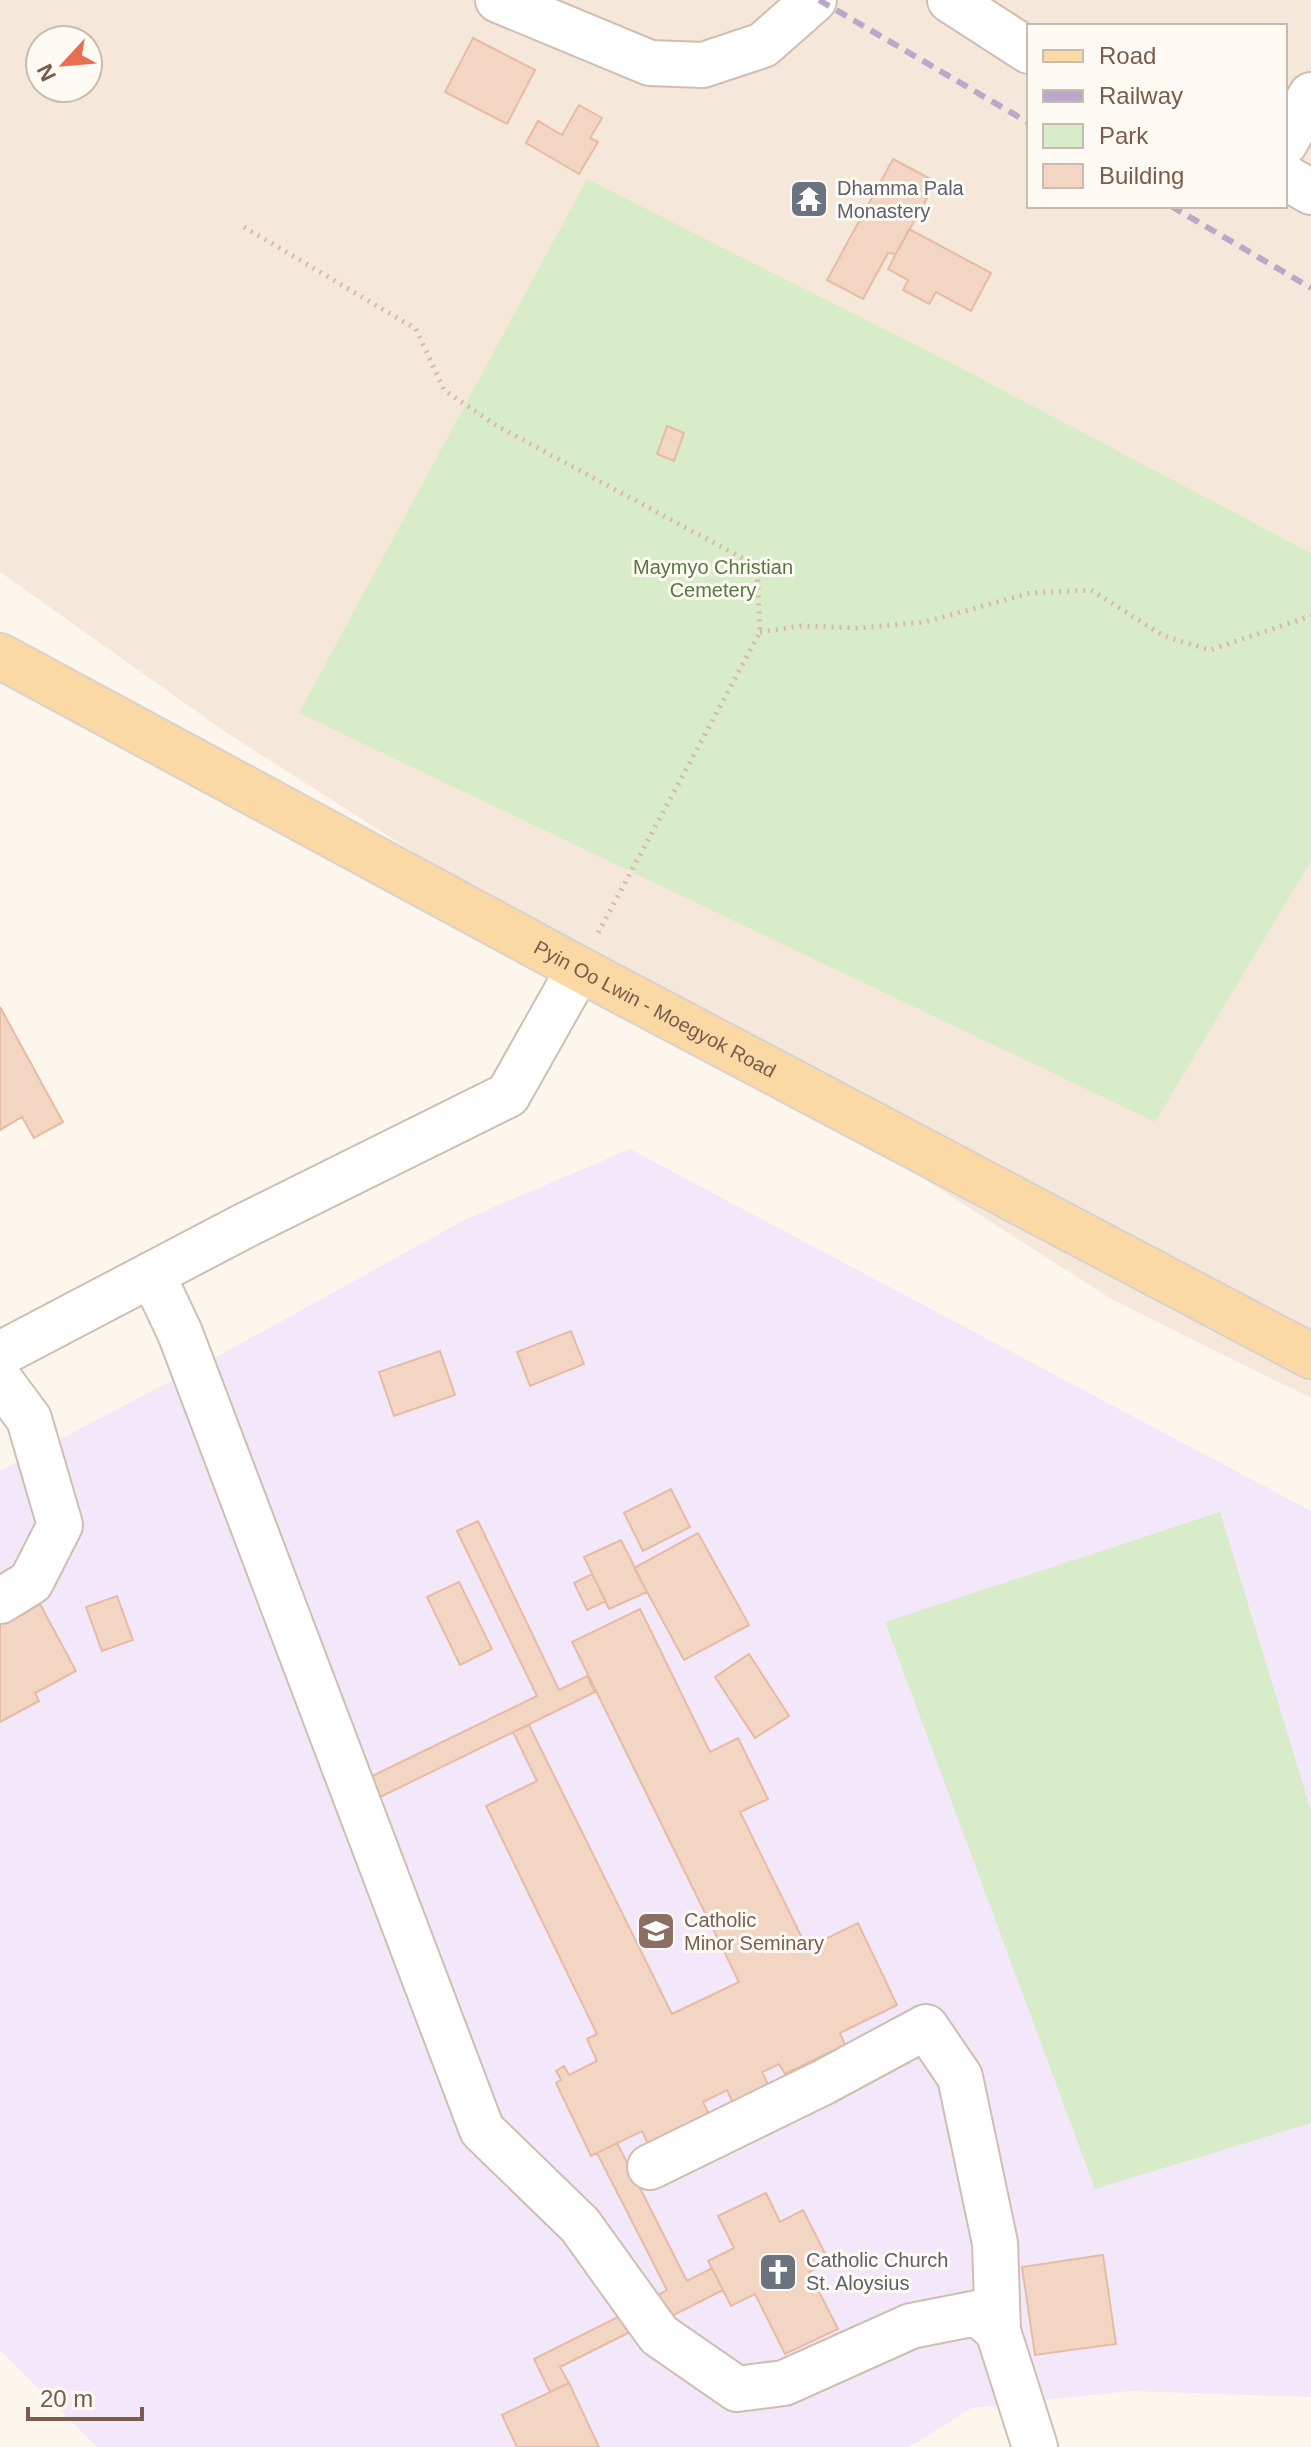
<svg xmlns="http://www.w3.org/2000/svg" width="1311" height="2447" viewBox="0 0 1311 2447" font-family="Helvetica,sans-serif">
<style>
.residential{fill:#f5e8da;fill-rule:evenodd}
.education{fill:#f3e8fa}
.green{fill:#d8ecc9}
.building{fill:#f3d5c3;stroke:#e6bba3;stroke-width:2}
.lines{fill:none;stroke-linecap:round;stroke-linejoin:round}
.minor-casing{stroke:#d1beb0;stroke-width:48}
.major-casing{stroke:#dad1cd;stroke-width:48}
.path{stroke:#d9b8a5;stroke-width:5;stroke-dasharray:2 6;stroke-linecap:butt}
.minor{stroke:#fff;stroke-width:44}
.major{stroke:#fbd9a5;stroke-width:44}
.rail{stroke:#b9a8c9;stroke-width:6;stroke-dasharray:12 8;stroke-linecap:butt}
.labels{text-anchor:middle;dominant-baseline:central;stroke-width:6;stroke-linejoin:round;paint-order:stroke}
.worship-label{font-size:20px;fill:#5b616d;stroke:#fffaf3;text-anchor:start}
.park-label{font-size:20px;fill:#537a41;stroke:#fffaf3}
.street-label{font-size:20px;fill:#7a5c4d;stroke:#fffaf3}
.education-label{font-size:20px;fill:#785e54;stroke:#fffaf3;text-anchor:start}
</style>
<rect width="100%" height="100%" fill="#fdf6ec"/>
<!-- residential -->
<path class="residential" d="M0 0H1311V1398L1113 1300 224 731 0 572ZM1029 26H1285V206H1029ZM40 40H88V88H40Z"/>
<!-- education -->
<path class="education" d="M630 1149 1311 1511V2397L1130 2391 972 2408 909 2447H97L0 2350V1471L220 1355 466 1219Z"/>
<!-- green -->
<path class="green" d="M587 179 951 363 1311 553V861L1155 1122 299 713Z
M1220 1512 1311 1811V2123L1095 2189 885 1622Z"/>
<!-- building -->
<path class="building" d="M473 38 535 70 507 124 445 92Z
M579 105 602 118 590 138 598 142 579 174 526 143 538 121 562 135Z
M893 159 936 182 896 254 888 253 863 299 827 280Z
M909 229 991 273 971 311 936 292 929 304 903 290 908 280 888 269Z
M667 426 684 433 674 461 657 454Z
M0 1007 63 1122 34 1138 22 1117 0 1130Z
M571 1331 584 1364 530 1386 517 1352Z
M440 1351 455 1395 394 1416 379 1372Z
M671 1489 690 1527 643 1551 624 1513Z
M478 1521 559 1690 587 1676 595 1692 374 1800 364 1780 537 1696 457 1531Z
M698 1533 749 1625 684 1660 634 1568Z
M621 1540 647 1592 609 1609 584 1557Z
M592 1574 606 1601 587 1610 574 1583Z
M459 1582 492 1649 460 1665 427 1597Z
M117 1596 133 1640 102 1651 86 1607Z
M14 1600 22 1615 40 1604 76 1671 35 1693 39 1701 0 1722V1608Z
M640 1609 710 1752 738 1738 768 1799 740 1812 807 1948 858 1923 897 2005 840 2033 845 2045 785 2074 779 2064 762 2072 772 2093 736 2110 727 2090 703 2102 709 2114 648 2144 642 2131 591 2156 556 2083 561 2080 556 2071 564 2066 569 2075 597 2061 587 2039 597 2034 486 1806 537 1781 513 1732 529 1725 672 2014 739 1982 572 1642Z
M749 1654 789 1716 755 1738 715 1677Z
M617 2143 687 2281 712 2268 723 2290 664 2320 653 2298 667 2290 597 2153Z
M766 2193 780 2222 803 2210 829 2261 809 2272 838 2329 785 2354 755 2294 731 2306 708 2261 734 2248 718 2216Z
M1103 2255 1116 2344 1035 2355 1022 2267Z
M624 2314 632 2331 560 2367 569 2383 550 2392 534 2359Z
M569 2383 599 2447H517L502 2415Z"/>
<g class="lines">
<defs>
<path id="minor" d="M498 0 650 63 703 65 763 45 814 0
M950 0 1029 51
M1285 143 1311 95
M1285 177 1311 192
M152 1274 180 1333 482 2130 580 2225 659 2335 737 2389 784 2383 911 2326 977 2313 998 2331 1035 2447
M0 1354 242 1227 508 1095 579 969
M0 1380 29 1419 60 1525 31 1582 0 1601
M650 2167 822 2083 926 2027 960 2077 995 2243 998 2331"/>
<g id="major">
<path id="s1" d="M0 656 579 969 1311 1356"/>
</g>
</defs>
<!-- minor casing -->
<use href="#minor" class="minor-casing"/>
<!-- major casing -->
<use href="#major" class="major-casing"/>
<!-- path -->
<path class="path" d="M244 227 416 329 444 390 497 426 757 566 760 632 598 933
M760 632 801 626 859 628 925 622 1030 593 1091 590 1164 636 1210 650 1311 616"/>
<!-- minor -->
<use href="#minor" class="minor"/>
<!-- major -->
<use href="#major" class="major"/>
<!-- rail -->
<path class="rail" d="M819 0 1029 123
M1171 206 1311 288"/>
</g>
<!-- icons -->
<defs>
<symbol id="temple-square" viewBox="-11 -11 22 22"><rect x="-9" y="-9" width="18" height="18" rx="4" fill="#6b7280" stroke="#fffaf3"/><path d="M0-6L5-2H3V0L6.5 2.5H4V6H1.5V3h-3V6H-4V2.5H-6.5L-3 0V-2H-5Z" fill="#fff"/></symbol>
<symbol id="school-square" viewBox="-11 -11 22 22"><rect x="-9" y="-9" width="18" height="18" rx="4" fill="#8d6e63" stroke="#fffaf3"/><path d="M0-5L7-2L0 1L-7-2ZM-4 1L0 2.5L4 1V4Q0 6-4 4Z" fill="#fff"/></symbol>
<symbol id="church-square" viewBox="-11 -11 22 22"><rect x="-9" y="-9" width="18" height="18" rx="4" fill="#6b7280" stroke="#fffaf3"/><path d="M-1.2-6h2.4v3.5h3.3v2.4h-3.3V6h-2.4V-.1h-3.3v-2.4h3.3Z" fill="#fff"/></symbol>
</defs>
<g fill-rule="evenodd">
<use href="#temple-square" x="787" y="177" width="44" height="44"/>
<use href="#school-square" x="634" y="1909" width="44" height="44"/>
<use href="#church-square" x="756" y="2250" width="44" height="44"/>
</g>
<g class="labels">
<!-- worship labels -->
<g class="worship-label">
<text x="837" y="188">Dhamma Pala<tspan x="837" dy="23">Monastery</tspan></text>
<text x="806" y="2260">Catholic Church<tspan x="806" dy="23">St. Aloysius</tspan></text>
</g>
<!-- park labels -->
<g class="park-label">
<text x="713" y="567">Maymyo Christian<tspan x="713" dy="23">Cemetery</tspan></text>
</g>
<!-- street labels -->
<g class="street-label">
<text stroke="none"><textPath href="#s1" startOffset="744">Pyin Oo Lwin - Moegyok Road</textPath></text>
</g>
<!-- education labels -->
<g class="education-label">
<text x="684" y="1920">Catholic<tspan x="684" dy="23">Minor Seminary</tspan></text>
</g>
</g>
<!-- legend -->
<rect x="1027" y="24" width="260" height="184" fill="#fffaf3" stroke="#cabbb1" stroke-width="2"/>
<rect x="1043" y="50" width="40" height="12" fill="#fbd9a5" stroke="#cabbb1" stroke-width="2"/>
<text x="1099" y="64" font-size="24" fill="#7a5c4d">Road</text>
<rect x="1043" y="90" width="40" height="12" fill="#b9a8c9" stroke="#cabbb1" stroke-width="2"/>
<text x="1099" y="104" font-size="24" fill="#7a5c4d">Railway</text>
<rect x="1043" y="124" width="40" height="24" fill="#d8ecc9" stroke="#cabbb1" stroke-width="2"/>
<text x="1099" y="144" font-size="24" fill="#7a5c4d">Park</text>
<rect x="1043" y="164" width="40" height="24" fill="#f3d5c3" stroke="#cabbb1" stroke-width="2"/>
<text x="1099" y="184" font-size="24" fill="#7a5c4d">Building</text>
<!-- north arrow -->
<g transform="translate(64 64) rotate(244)"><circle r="38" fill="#fffaf3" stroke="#cabbb1" stroke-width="2"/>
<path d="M0-6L14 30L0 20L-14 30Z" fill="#e76f51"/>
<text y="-12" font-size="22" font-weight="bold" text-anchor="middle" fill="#7a5c4d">N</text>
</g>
<!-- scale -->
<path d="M28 2407v12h114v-12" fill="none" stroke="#7a5c4d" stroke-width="4"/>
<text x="40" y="2407" font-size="24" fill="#7a5c4d" stroke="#fffaf3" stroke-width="6" paint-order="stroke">20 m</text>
</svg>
